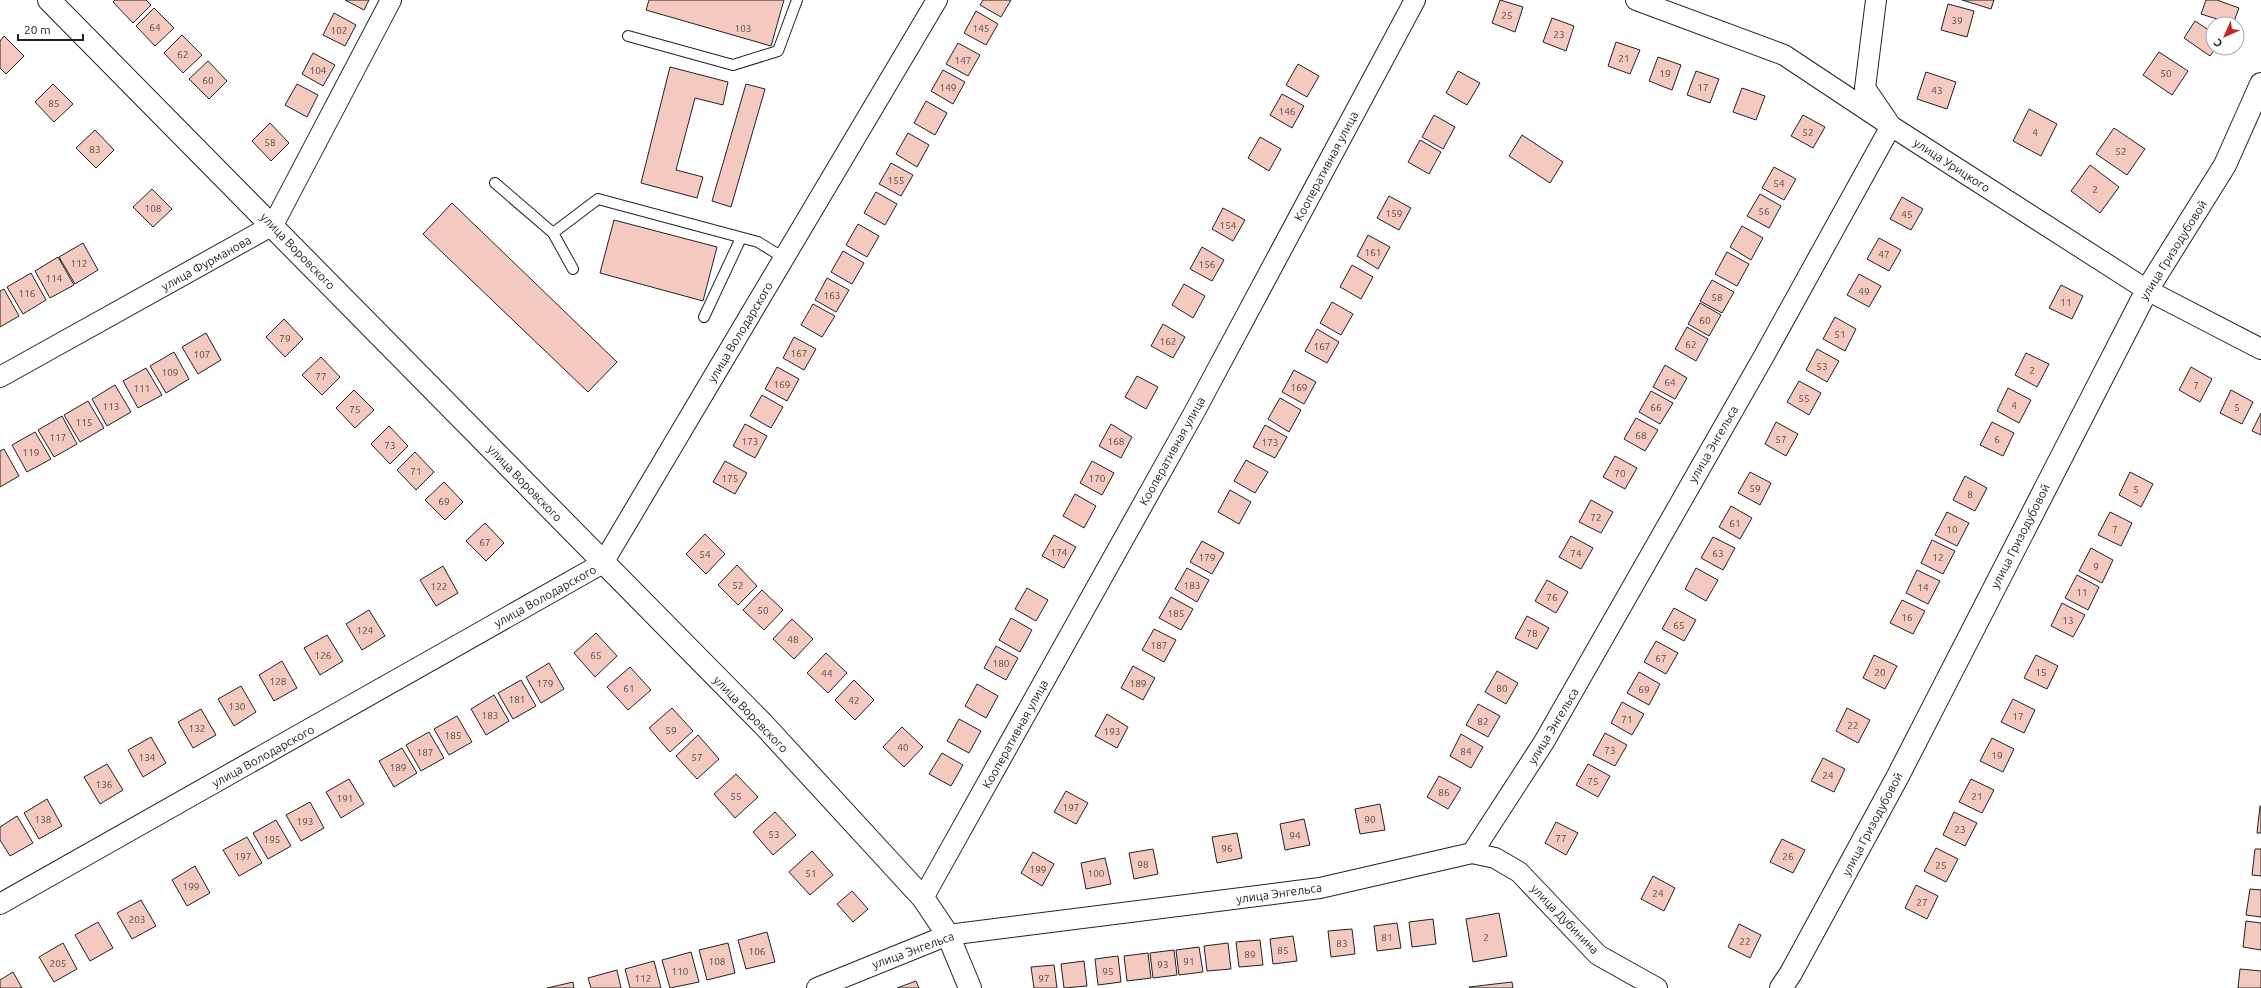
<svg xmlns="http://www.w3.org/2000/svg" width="2261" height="988" viewBox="0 0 2261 988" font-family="Ubuntu,sans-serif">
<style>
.building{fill:#f3c9c0;stroke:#222}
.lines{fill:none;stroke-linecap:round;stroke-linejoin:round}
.lane-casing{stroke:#222;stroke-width:12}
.street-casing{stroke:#222;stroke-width:22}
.secondary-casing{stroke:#222;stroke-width:24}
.lane{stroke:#fff;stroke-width:10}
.street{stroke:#fff;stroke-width:20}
.secondary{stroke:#fff;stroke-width:22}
.labels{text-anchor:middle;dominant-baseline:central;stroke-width:3;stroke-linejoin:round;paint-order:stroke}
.number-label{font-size:10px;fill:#564c4a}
.street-label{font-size:12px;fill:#222;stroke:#fff}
</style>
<rect width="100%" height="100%" fill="#fff"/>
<!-- building -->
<path class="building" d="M115 0H146L151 5 133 23 113 2Z
M345 0H369L364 10Z
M649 0H784L771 46 646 10Z
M983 0H1011L1001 17 980 5Z
M1500 0 1523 7 1515 32 1492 23Z
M1962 0H1994L1991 9Z
M2206 0H2217L2239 8 2233 24 2201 14Z
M1948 4 1974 11 1967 37 1941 30Z
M154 8 174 28 155 46 136 26Z
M976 11 998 24 986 45 964 33Z
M334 13 356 25 345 46 323 35Z
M1552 18 1574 26 1566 51 1543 42Z
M2195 21 2213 33V48H2216L2210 56 2184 38Z
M182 35 202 55 183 73 164 53Z
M4 36 24 56 6 74 0 68V41Z
M1616 42 1640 50 1630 74 1608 66Z
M958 43 980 55 968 76 946 64Z
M2159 52 2188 71 2172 95 2143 75Z
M313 53 335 65 323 86 302 74Z
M1658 57 1681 65 1672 90 1649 81Z
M208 61 227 81 209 99 189 79Z
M1298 64 1319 76 1307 97 1286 85Z
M670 67 728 82 723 105 695 98 676 170 703 177 697 198 641 183Z
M943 70 965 82 953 104 931 91Z
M1458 71 1480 83 1467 105 1446 93Z
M1696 71 1719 79 1710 103 1687 95Z
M1926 72 1956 82 1947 109 1917 99Z
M53 84 73 104 54 122 35 102Z
M297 84 318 95 307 117 285 105Z
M746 84 765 89 731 207 712 201Z
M1742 88 1765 96 1756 120 1733 112Z
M1282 94 1304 106 1292 128 1270 115Z
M926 101 947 113 935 135 914 123Z
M2029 109 2057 124 2041 156 2013 141Z
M1434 115 1455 127 1443 149 1422 137Z
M1803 115 1825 127 1813 148 1791 136Z
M270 123 289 143 271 161 252 141Z
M2114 128 2145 149 2127 175 2096 154Z
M95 130 114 150 96 168 76 148Z
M908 133 929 145 917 167 896 154Z
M1522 135 1563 162 1550 183 1509 156Z
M1260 137 1281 149 1269 171 1248 158Z
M1420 140 1441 152 1429 174 1408 162Z
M891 163 913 175 901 196 879 184Z
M2090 165 2119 187 2100 213 2071 191Z
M1774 167 1796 179 1784 200 1762 188Z
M152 189 172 209 153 227 133 207Z
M876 192 897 204 885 225 864 213Z
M1760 194 1781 206 1769 228 1747 216Z
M1389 196 1411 208 1399 230 1377 218Z
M1902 197 1923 209 1911 230 1890 219Z
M452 203 617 362 588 392 423 234Z
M1223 208 1245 220 1233 241 1212 229Z
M614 220 717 247 703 301 600 273Z
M858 224 879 236 867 257 846 245Z
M1742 226 1763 238 1751 260 1730 247Z
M1368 235 1390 247 1378 269 1357 256Z
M1879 238 1901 250 1889 271 1867 259Z
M83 243 98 270 75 284 59 257Z
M1202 247 1224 260 1212 281 1190 269Z
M843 251 864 263 852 284 831 272Z
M1727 252 1749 264 1737 286 1715 274Z
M58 257 74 285 50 298 35 271Z
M1352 265 1373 277 1361 299 1340 287Z
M31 273 46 300 23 314 7 287Z
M1859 274 1881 286 1869 307 1847 295Z
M827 278 849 290 836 312 815 300Z
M1712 280 1734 292 1722 313 1700 301Z
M1184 284 1205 296 1193 318 1172 305Z
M2061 285 2083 296 2072 319 2049 308Z
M4 289 19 316 0 327V291Z
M1332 302 1353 314 1341 335 1320 323Z
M1700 303 1721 315 1709 336 1688 324Z
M813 304 835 316 822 337 801 325Z
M1835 317 1856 329 1845 351 1823 339Z
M284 319 303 339 285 357 266 337Z
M1163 324 1185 337 1173 358 1151 346Z
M1687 327 1708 339 1696 361 1675 349Z
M1317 329 1339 342 1327 363 1305 351Z
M206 333 221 360 198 374 182 347Z
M794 337 816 349 804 370 783 358Z
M1817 349 1839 361 1827 382 1806 370Z
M174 352 189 379 166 393 150 366Z
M2026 353 2049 364 2037 387 2015 375Z
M321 357 340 377 322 395 302 375Z
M1665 365 1687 378 1675 399 1653 387Z
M777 367 799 379 787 401 765 389Z
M2191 367 2212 379 2200 402 2179 390Z
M146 368 162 395 138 408 123 381Z
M1294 370 1316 382 1304 404 1282 392Z
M1137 376 1158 387 1146 409 1125 397Z
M1799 381 1821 393 1809 415 1787 402Z
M115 385 131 412 107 426 92 399Z
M2008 388 2031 400 2019 423 1997 411Z
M354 390 374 410 355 428 336 408Z
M2231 390 2253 402 2242 424 2220 413Z
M1651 391 1673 403 1660 424 1639 412Z
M762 395 783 407 771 428 750 416Z
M1280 398 1301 410 1289 432 1268 419Z
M88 401 104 428 80 442 64 415Z
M2261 413V435L2252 431Z
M62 416 77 444 54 457 38 430Z
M1636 418 1658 430 1645 451 1624 439Z
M1776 422 1798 434 1786 456 1765 444Z
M1992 422 2014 433 2003 456 1980 445Z
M745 424 767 436 755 458 733 446Z
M1111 424 1132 437 1121 458 1099 446Z
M1265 425 1287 437 1275 458 1253 447Z
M389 426 408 446 390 464 371 444Z
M35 432 51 459 27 472 12 445Z
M4 449 19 476 0 487V451Z
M415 452 434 472 416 490 397 470Z
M1615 456 1637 468 1625 489 1603 477Z
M1246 460 1268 472 1255 493 1234 481Z
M725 461 747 473 735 494 713 482Z
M1092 461 1114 473 1102 495 1080 483Z
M1750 472 1771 483 1760 505 1738 493Z
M2130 472 2153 484 2141 507 2119 495Z
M1965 476 1987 488 1975 511 1953 500Z
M444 482 463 502 445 520 425 500Z
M1230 490 1251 502 1239 524 1218 512Z
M1075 494 1096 506 1084 528 1063 516Z
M1591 500 1613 512 1601 533 1579 522Z
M1731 506 1752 518 1740 539 1719 527Z
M1947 512 1969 523 1957 546 1935 535Z
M2110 512 2132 523 2121 546 2098 535Z
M485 523 504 543 486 561 466 541Z
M705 534 725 554 706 574 686 554Z
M1054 535 1076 547 1064 568 1042 556Z
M1571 536 1593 548 1581 569 1559 557Z
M1713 537 1735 548 1723 570 1701 558Z
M1932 540 1955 551 1943 574 1921 563Z
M1202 541 1224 553 1212 574 1190 562Z
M2091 548 2113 560 2102 583 2079 571Z
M737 565 757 586 738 605 718 585Z
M443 566 458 593 436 606 420 580Z
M1187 568 1209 580 1197 602 1175 589Z
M1696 568 1718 580 1706 601 1685 589Z
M1917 570 1940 581 1928 604 1906 593Z
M2077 575 2099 587 2088 610 2065 598Z
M1547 580 1568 592 1556 613 1535 601Z
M1027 588 1048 600 1036 621 1015 609Z
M762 590 783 610 764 630 743 610Z
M1171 597 1193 609 1181 630 1159 618Z
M1902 600 1925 611 1913 634 1890 623Z
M2062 603 2085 615 2073 637 2051 626Z
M1674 608 1696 620 1684 641 1662 629Z
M369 610 385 636 362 650 346 624Z
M1527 616 1549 628 1537 649 1515 638Z
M1011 618 1032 630 1020 652 999 640Z
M792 619 813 639 794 659 773 639Z
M1154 629 1176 640 1164 662 1142 650Z
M596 633 617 656 595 677 574 653Z
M327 635 343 661 320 675 304 648Z
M1656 641 1678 653 1666 674 1644 662Z
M996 646 1018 658 1006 680 984 668Z
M826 653 847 673 828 693 807 673Z
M1874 655 1897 666 1885 689 1863 678Z
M2036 655 2058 666 2047 689 2024 678Z
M282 661 297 688 274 701 259 675Z
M549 663 564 689 541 703 526 677Z
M1133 666 1155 678 1143 700 1121 688Z
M630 667 651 690 628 710 607 687Z
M1497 671 1518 683 1506 704 1485 692Z
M1639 672 1660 684 1649 705 1627 693Z
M521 680 536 706 513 719 498 693Z
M854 680 874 700 855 720 835 700Z
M977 684 998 696 986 718 965 706Z
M241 686 256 712 234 726 218 699Z
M494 695 509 721 486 735 471 709Z
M2013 699 2035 710 2024 733 2001 722Z
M1622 702 1644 714 1632 735 1611 723Z
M1478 704 1500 716 1488 737 1466 725Z
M672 708 693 731 670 752 649 728Z
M1847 708 1870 720 1858 743 1836 731Z
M201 709 216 735 193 748 178 722Z
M1107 714 1128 727 1117 748 1095 736Z
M457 716 472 742 449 755 434 729Z
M959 719 981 731 969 753 947 741Z
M902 727 923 747 904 767 883 747Z
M429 732 444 758 421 771 406 745Z
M1605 733 1627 745 1615 766 1593 755Z
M1461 734 1483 747 1471 768 1450 756Z
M698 735 719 759 697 779 676 756Z
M151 737 166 763 143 777 128 750Z
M1992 738 2014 749 2003 772 1980 761Z
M402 748 417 773 394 787 379 761Z
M942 753 963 765 951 786 929 774Z
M1823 758 1845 769 1834 792 1811 781Z
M107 764 123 790 100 804 84 777Z
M1588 764 1610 776 1598 797 1576 785Z
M736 774 758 797 735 818 714 794Z
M1439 776 1461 788 1448 809 1427 797Z
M349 779 364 804 341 818 326 792Z
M1971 779 1994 790 1982 813 1959 802Z
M1066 791 1088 803 1076 824 1054 812Z
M47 799 62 826 39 839 24 813Z
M310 802 324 828 301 841 286 815Z
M1380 804 1385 830 1360 834 1355 809Z
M2260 806H2261V833H2257Z
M775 812 796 835 773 855 753 832Z
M1954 812 1977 823 1965 846 1943 835Z
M17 816 33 843 10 856 0 840V827Z
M1304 819 1310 845 1285 850 1280 824Z
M276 820 291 846 268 859 253 833Z
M1556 822 1578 833 1566 855 1545 843Z
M1237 833 1242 858 1217 863 1212 837Z
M247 837 262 863 239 876 223 850Z
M1782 839 1805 850 1793 873 1770 862Z
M1936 848 1958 859 1946 882 1924 871Z
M1153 849 1158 874 1134 879 1129 853Z
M2255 849H2261V876L2252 875Z
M812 851 833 875 810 895 789 872Z
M1033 852 1054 864 1042 886 1021 873Z
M1105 858 1111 884 1086 889 1081 863Z
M195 866 210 893 187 906 172 880Z
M1653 876 1675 888 1664 911 1641 899Z
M1916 885 1938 896 1927 919 1905 908Z
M2250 889 2261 890V917L2246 915Z
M852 891 868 909 853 922 837 904Z
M141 900 156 926 132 939 117 913Z
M1499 913 1507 956 1473 962 1466 919Z
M1433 919 1436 944 1412 947 1409 922Z
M2246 921 2261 923V950L2243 947Z
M98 922 113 948 90 961 75 935Z
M1397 923 1401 948 1377 951 1374 926Z
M1739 924 1761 935 1750 958 1728 947Z
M1352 929 1355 954 1331 957 1328 931Z
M767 932 775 962 746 969 738 940Z
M1293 936 1297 961 1273 964 1270 939Z
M1260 940 1263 965 1239 967 1236 942Z
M63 943 77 969 54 982 39 957Z
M728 943 735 973 707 980 699 950Z
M1228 943 1231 969 1207 971 1204 946Z
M1199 947 1203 972 1179 975 1176 950Z
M1174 950 1177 975 1153 978 1150 953Z
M691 952 699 982 670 988 662 960Z
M1148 953 1151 978 1127 981 1124 956Z
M1118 956 1121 982 1098 985 1095 959Z
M654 961 661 988H630L625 969Z
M1084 961 1087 986 1064 988 1061 964Z
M1054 965 1057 988H1034L1031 967Z
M2240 969 2261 971V988H2238Z
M617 970 621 988H591L588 978Z
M13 972 22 988H0V980Z
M916 981 919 988H897Z
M573 982 574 988H547Z
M1512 982 1513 988H1470L1469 987Z"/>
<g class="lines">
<defs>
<path id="lane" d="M628 36 733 65 778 51 797 0
M495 183 553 233 598 199 758 242 784 258
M553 233 573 269
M704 317 741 238"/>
<path id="street" d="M1636 0 1784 55 1891 126 2147 290 2261 349
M0 377 273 225 391 0
M1472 853 1495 858 1519 872 1598 955 1657 988
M923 898 1195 411 1415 0
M0 904 603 563 937 0
M817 988 948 935 1320 888 1472 853 1544 742 1764 356 1891 126 1865 88 1876 0"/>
<path id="secondary" d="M49 0 763 724 923 898 948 935 970 988
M1781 988 1791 973 1898 776 2147 290 2225 165 2261 84"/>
</defs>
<!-- lane casing -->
<use href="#lane" class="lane-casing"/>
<!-- street casing -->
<use href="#street" class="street-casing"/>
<!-- secondary casing -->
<use href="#secondary" class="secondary-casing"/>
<!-- lane -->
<use href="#lane" class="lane"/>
<!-- street -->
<use href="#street" class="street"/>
<!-- secondary -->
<use href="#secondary" class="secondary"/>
</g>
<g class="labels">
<!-- number labels -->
<g class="number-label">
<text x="1507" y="15">25</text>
<text x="1957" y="20">39</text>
<text x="155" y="27">64</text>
<text x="743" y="28">103</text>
<text x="981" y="28">145</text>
<text x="339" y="30">102</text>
<text x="1559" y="34">23</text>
<text x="183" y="54">62</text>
<text x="1624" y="58">21</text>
<text x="963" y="60">147</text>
<text x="318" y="70">104</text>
<text x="1665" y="73">19</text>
<text x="2166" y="73">50</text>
<text x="208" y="80">60</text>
<text x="948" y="87">149</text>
<text x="1703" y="87">17</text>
<text x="1937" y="90">43</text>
<text x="54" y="103">85</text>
<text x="1287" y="111">146</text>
<text x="1808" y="132">52</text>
<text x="2035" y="132">4</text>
<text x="270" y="142">58</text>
<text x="95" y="149">83</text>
<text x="2121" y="151">52</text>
<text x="896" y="180">155</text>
<text x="1779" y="183">54</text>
<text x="2095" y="189">2</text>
<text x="153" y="208">108</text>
<text x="1764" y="211">56</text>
<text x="1394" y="213">159</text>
<text x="1907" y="214">45</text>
<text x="1228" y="225">154</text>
<text x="1373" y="252">161</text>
<text x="1884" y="254">47</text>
<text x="79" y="263">112</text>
<text x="1207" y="264">156</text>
<text x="54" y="278">114</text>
<text x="1864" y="291">49</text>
<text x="27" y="293">116</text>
<text x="832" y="295">163</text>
<text x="1717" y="297">58</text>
<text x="2066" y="302">11</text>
<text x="1705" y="320">60</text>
<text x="1840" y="334">51</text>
<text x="285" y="338">79</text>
<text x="1168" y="341">162</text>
<text x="1691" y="344">62</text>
<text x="1322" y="346">167</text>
<text x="799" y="353">167</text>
<text x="202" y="354">107</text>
<text x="1822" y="366">53</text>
<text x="2032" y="370">2</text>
<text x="170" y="372">109</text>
<text x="321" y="376">77</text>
<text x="1670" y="382">64</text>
<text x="782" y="384">169</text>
<text x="2196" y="385">7</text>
<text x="1299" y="387">169</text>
<text x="142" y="388">111</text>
<text x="1804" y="398">55</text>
<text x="2014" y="405">4</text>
<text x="111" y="406">113</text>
<text x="1656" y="407">66</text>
<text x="2237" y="407">5</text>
<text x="355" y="409">75</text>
<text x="84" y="422">115</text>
<text x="1641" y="435">68</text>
<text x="58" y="437">117</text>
<text x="1781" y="439">57</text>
<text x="1997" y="439">6</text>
<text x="750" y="441">173</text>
<text x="1116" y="441">168</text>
<text x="1270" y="442">173</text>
<text x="390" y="445">73</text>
<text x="31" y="452">119</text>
<text x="416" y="471">71</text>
<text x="1620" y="473">70</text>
<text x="730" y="478">175</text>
<text x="1097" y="478">170</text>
<text x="1755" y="488">59</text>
<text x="2136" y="489">5</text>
<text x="1970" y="494">8</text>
<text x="444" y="501">69</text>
<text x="1596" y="517">72</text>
<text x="1735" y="523">61</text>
<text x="1952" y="529">10</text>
<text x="2115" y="529">7</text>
<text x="485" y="542">67</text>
<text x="1059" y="552">174</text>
<text x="1576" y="553">74</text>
<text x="1718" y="553">63</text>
<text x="705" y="554">54</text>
<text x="1207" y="557">179</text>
<text x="1938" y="557">12</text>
<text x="2096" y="566">9</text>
<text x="738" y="585">52</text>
<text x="1192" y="585">183</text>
<text x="439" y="586">122</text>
<text x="1923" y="587">14</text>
<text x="2082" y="592">11</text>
<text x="1552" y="597">76</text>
<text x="763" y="610">50</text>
<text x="1176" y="613">185</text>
<text x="1907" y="617">16</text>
<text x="2068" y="620">13</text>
<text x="1679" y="625">65</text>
<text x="365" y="630">124</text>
<text x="1532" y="633">78</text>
<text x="793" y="639">48</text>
<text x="1159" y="645">187</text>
<text x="323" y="655">126</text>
<text x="596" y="655">65</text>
<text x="1661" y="658">67</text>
<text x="1001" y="663">180</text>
<text x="1880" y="672">20</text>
<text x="2041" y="672">15</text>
<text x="827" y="673">44</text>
<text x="278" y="681">128</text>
<text x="545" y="683">179</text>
<text x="1138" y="683">189</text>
<text x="629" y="688">61</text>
<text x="1502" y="688">80</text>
<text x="1644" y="689">69</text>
<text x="517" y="699">181</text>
<text x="854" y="700">42</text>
<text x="237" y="706">130</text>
<text x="490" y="715">183</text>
<text x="2018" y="716">17</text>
<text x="1627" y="719">71</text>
<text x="1483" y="721">82</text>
<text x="1853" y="725">22</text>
<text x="197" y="728">132</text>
<text x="671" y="730">59</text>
<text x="1112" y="731">193</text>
<text x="453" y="735">185</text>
<text x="903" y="747">40</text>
<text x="1610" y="750">73</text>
<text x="1466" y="751">84</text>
<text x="425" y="752">187</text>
<text x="1997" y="755">19</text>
<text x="147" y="757">134</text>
<text x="697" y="757">57</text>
<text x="398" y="767">189</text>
<text x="1828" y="775">24</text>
<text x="1593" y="781">75</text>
<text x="104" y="784">136</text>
<text x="1444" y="792">86</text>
<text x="736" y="796">55</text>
<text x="1977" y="796">21</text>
<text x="345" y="798">191</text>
<text x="1071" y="807">197</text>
<text x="43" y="819">138</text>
<text x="1370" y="819">90</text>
<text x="305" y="821">193</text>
<text x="1960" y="829">23</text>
<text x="774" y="834">53</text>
<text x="1295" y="835">94</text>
<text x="1561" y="838">77</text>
<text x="272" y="839">195</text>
<text x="1227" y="848">96</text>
<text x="243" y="856">197</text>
<text x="1788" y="856">26</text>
<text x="1143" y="864">98</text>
<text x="1941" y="865">25</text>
<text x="1038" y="869">199</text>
<text x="811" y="873">51</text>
<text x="1096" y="873">100</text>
<text x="191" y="886">199</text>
<text x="1658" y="893">24</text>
<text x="1922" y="902">27</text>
<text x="137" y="919">203</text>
<text x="1387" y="937">81</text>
<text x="1486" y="937">2</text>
<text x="1745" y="941">22</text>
<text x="1342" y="943">83</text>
<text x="1283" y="950">85</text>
<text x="757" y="951">106</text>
<text x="1250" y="954">89</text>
<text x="717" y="961">108</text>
<text x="1189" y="961">91</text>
<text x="58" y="963">205</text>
<text x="1163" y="964">93</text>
<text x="680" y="971">110</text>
<text x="1108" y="971">95</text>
<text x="643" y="978">112</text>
<text x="1044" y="978">97</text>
</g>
<!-- street labels -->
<g class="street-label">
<text transform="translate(1952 165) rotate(33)">улица Урицкого</text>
<text transform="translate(1326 166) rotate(-62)">Кооперативная улица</text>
<text transform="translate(2173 250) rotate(-58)">улица Гризодубовой</text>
<text transform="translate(298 251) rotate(46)">улица Воровского</text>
<text transform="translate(206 263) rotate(-29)">улица Фурманова</text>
<text transform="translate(740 332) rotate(-59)">улица Володарского</text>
<text transform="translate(1713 444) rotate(-60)">улица Энгельса</text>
<text transform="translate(1172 451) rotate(-61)">Кооперативная улица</text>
<text transform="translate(525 483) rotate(46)">улица Воровского</text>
<text transform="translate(2020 536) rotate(-63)">улица Гризодубовой</text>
<text transform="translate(545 596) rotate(-29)">улица Володарского</text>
<text transform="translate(751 714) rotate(46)">улица Воровского</text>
<text transform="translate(1553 726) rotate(-59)">улица Энгельса</text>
<text transform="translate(1015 734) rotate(-61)">Кооперативная улица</text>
<text transform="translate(263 756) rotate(-29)">улица Володарского</text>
<text transform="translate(1872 824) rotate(-62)">улица Гризодубовой</text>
<text transform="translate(1279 893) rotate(-8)">улица Энгельса</text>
<text transform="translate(1565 919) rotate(46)">улица Дубинина</text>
<text transform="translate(913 950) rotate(-20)">улица Энгельса</text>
</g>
</g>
<!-- north arrow -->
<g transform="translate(2225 36) rotate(225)"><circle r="19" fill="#ffffff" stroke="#a7a7a7"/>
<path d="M0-3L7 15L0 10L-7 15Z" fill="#c62828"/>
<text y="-6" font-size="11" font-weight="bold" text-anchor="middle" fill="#222222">С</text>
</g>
<!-- scale -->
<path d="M18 34v6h65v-6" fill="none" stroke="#222222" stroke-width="2"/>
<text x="24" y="34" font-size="12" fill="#222222" stroke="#ffffff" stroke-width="3" paint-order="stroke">20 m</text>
</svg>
